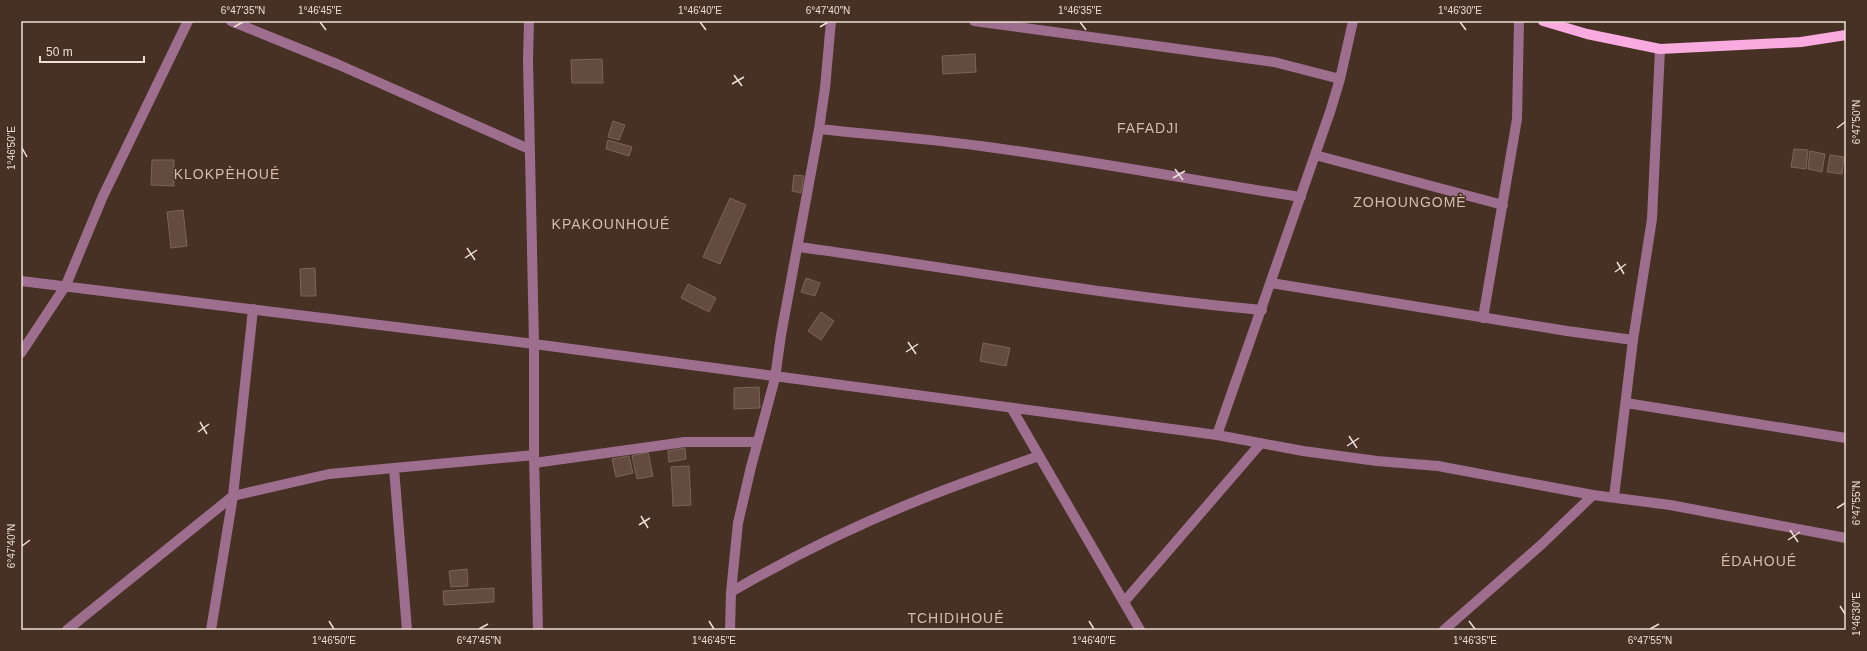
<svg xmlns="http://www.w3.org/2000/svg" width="1867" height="651" viewBox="0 0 1867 651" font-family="Helvetica,sans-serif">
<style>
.building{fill:#634b3f;stroke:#7d6457}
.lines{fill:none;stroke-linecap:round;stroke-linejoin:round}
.minor{stroke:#9e6e8e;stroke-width:10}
.major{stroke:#f9abe0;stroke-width:10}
.ticks{fill:none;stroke:#eddfd7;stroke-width:1.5}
.labels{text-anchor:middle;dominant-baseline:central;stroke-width:3;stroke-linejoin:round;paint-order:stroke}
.quarter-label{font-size:14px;letter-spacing:1px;fill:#d6bbab;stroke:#463124}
.neatline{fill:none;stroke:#eddfd7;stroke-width:1.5}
.ticks-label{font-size:10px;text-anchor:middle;fill:#eddfd7}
</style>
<rect width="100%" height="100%" fill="#463124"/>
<!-- building -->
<path class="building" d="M975 54 976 72 943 74 942 56Z
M602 59 603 83H572L571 60Z
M613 121 625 125 619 140 608 137Z
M608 140 632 147 629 156 606 149Z
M1794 149 1808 150 1806 169 1791 167Z
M1810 151 1825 154 1822 172 1808 169Z
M1830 155 1844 157 1842 174 1827 172Z
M152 160H174V186L151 185Z
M794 175 804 176 801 193 792 191Z
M730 198 746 205 720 264 703 257Z
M183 210 187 246 171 248 167 212Z
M315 268 316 296H301L300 269Z
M806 278 820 283 815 296 801 292Z
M688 284 716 298 709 312 681 298Z
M821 312 834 321 821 340 808 331Z
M983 343 1010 348 1006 366 980 361Z
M759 387 760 408 734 409V388Z
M685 448 686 459 669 462 668 451Z
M648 452 653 476 637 479 632 456Z
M629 456 633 473 616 477 612 459Z
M689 466 691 505 673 506 671 467Z
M467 569 468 586 451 587 449 571Z
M494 588V602L444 605 443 591Z"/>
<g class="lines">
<!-- minor -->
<path class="minor" d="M231 21 337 64 529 149
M529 21 528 60 534 344V455L538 630
M974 21 1274 62 1340 79
M819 129C875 135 932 139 988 147 1093 161 1197 181 1301 197
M1315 155 1503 205
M799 247C953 268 1107 296 1262 310
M21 281 534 344 1217 435 1303 451 1377 461 1438 466 1593 495 1670 505 1846 538
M1271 283 1567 331 1633 340
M1483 318 1517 119 1519 21
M21 353 66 285 103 196 188 21
M1626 403 1846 438
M1012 409 1140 630
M1217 435 1330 112 1340 79 1353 21
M534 463 685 442H757
M394 468 407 630
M1614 497 1633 340 1652 219 1660 49
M731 592C791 557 854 526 919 500 958 484 999 470 1039 456
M1124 602 1261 443
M67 630 233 496 329 474 534 455
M211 630 233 496 253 309
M730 630 731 592 738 523 751 467 775 378 781 335 819 129 825 88 831 21
M1444 630 1542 544 1593 495"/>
<!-- major -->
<path class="major" d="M1543 21 1587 34 1660 49 1801 42 1846 35"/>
</g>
<!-- ticks -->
<path class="ticks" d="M320 22 326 30M700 22 706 30M1080 22 1086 30M1460 22 1466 30M234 27 243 22M820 27 828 22M734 75 742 86M732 84 744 77M1837 128 1845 122M22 148 27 157M1175 169 1183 180M1173 178 1185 171M467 248 475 260M465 258 477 250M1617 262 1624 274M1615 272 1626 264M908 342 916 354M906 352 918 344M200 422 207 434M198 432 209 424M1349 436 1357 448M1347 446 1359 438M1837 508 1845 503M641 516 648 528M639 525 650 518M1790 530 1798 542M1788 540 1800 532M22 546 30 540M1840 606 1845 614M329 621 334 629M709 621 714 629M1089 621 1094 629M1469 621 1475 629M479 629 488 624M1650 629 1659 624"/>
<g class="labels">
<!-- quarter labels -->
<g class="quarter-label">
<text x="1148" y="128">FAFADJI</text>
<text x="227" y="174">KLOKPÈHOUÉ</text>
<text x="1410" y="202">ZOHOUNGOMÈ</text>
<text x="611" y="224">KPAKOUNHOUÉ</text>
<text x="1759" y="561">ÉDAHOUÉ</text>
<text x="956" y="618">TCHIDIHOUÉ</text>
</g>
</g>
<!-- border -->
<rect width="1867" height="651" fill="none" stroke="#463124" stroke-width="44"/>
<!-- scale -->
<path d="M40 56v6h104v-6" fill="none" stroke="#eddfd7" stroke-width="2"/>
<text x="46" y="56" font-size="12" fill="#eddfd7" stroke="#463124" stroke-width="3" paint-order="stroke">50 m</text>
<rect x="22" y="22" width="1823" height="607" class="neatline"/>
<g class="ticks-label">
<text x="243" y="14">6°47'35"N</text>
<text x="320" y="14">1°46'45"E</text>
<text x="700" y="14">1°46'40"E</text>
<text x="828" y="14">6°47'40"N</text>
<text x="1080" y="14">1°46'35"E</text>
<text x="1460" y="14">1°46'30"E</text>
<text transform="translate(1856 122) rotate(-90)" y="4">6°47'50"N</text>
<text transform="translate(11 148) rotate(-90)" y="4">1°46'50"E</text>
<text transform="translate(1856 503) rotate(-90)" y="4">6°47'55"N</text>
<text transform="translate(11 546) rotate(-90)" y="4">6°47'40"N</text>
<text transform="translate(1856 614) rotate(-90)" y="4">1°46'30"E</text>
<text x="334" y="644">1°46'50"E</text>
<text x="479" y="644">6°47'45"N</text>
<text x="714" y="644">1°46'45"E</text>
<text x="1094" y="644">1°46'40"E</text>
<text x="1475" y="644">1°46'35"E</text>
<text x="1650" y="644">6°47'55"N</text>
</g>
</svg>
